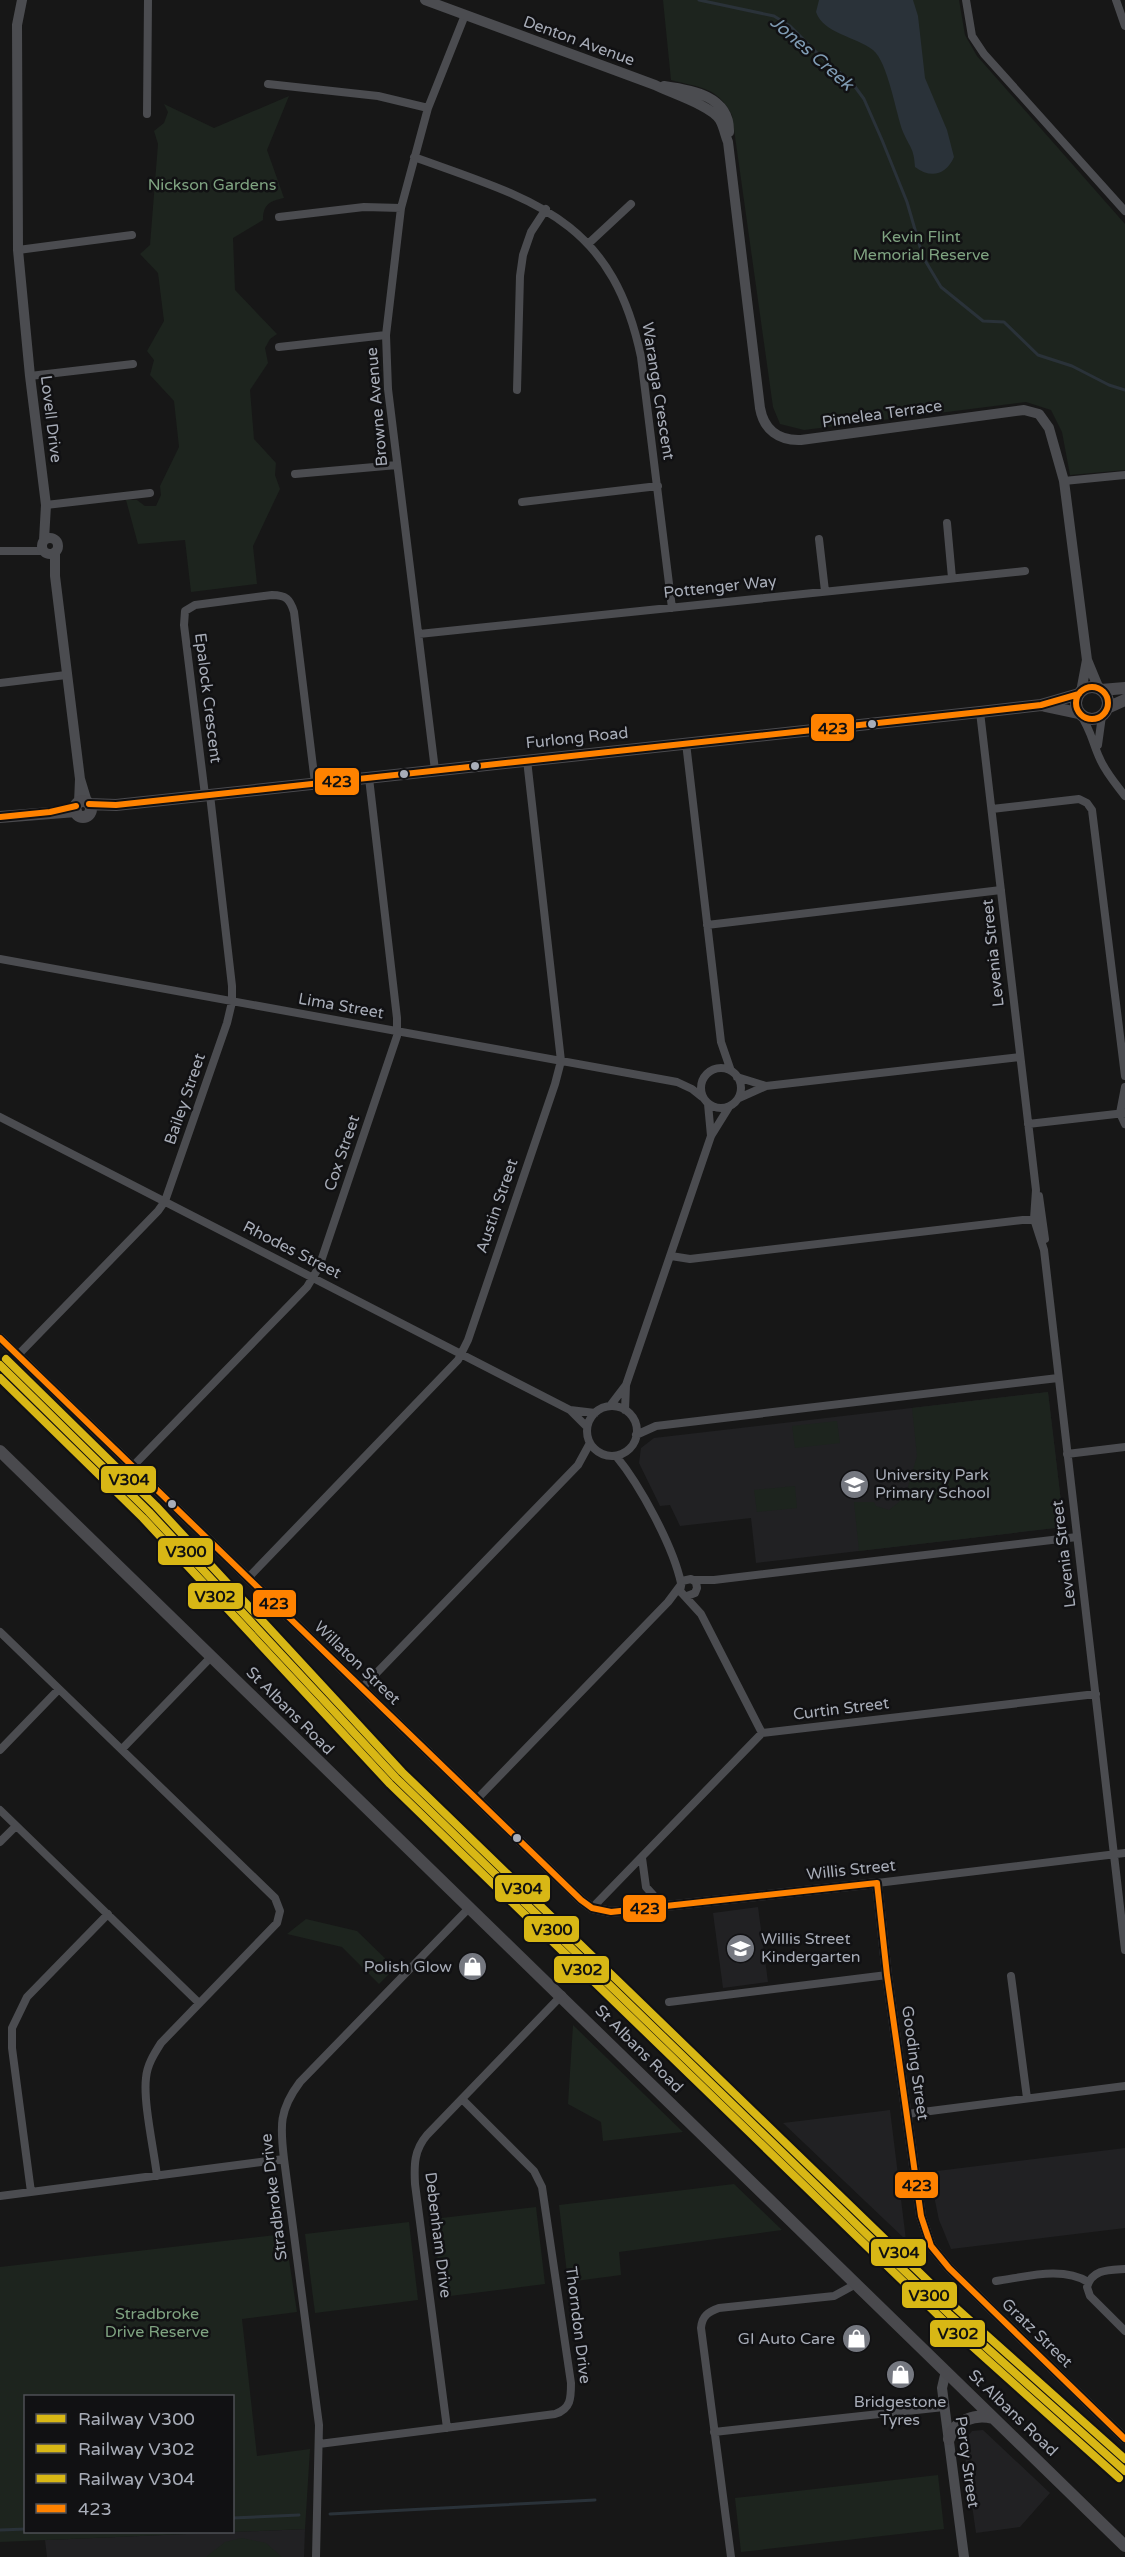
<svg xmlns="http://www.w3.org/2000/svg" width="1125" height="2557" viewBox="0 0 1125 2557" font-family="'Varela Round',sans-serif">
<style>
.built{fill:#212123}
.green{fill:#1d241e;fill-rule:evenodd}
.water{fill:#2a3239}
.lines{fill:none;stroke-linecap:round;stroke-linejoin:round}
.stream{stroke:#2a3239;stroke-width:3}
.minor{stroke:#4b4c50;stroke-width:8}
.tertiary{stroke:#4b4c50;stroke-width:10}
.secondary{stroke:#4a4a4e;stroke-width:12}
.bus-1-casing{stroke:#111113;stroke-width:10}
.bus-1{stroke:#ff8200;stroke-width:6}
.rail-1-casing{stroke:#111113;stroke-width:12}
.rail-2-casing{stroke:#111113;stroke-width:12}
.rail-3-casing{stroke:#111113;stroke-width:12}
.rail-1{stroke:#d8b715;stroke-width:8}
.rail-2{stroke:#d8b715;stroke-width:8}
.rail-3{stroke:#d8b715;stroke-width:8}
.bus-dot{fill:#a8adb8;stroke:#111113;stroke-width:2}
.labels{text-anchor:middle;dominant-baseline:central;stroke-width:5;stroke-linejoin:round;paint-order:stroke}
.street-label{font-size:16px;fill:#a8adb8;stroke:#111113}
.park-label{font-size:16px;fill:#7fa381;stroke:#111113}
.poi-label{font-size:16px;fill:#a8adb8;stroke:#111113;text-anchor:start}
.water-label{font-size:18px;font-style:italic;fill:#7f9bb3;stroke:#111113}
.line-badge{stroke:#111113;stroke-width:2}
.pale-badge-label{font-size:16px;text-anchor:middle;font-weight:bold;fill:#111}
</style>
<rect width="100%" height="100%" fill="#171717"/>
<!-- built -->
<path class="built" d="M1048 1392 1064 1527 756 1563 751 1518 680 1526 670 1505 660 1506 639 1463 641 1448 654 1438Z
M758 1907 768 1982 723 1988 713 1913Z
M890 2110 906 2240 783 2123Z
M1125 2148V2228L951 2249 939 2220 929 2172Z
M983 2430 1050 2493 1020 2527 976 2533 963 2442 972 2431Z
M305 2529 304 2557H47L45 2540Z"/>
<!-- green -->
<path class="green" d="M663 0H959L965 35 977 56 1125 224V470L1070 475 1062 432 1051 410 1026 402 804 430 780 424 773 407 732 115C717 86 700 88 671 80Z
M289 96 267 150 284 198C270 201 263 204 263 220L233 238 235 290 277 334 270 339 265 348 268 363 250 390 254 439 276 463 275 475 280 489 253 546 257 584 191 592 185 540 138 544 126 500H137L145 506H156L161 495 160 486 179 447 174 401 150 375 154 360 147 351 164 321 158 273 140 254 150 245 158 144 154 131 164 123 168 112 164 104 214 128Z
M1048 1392 1064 1527 859 1551 854 1502H874L876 1506 889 1510 905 1497 917 1456 912 1408Z
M837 1421 840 1443 795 1448 792 1426Z
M795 1486 797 1508 757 1512 754 1490Z
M306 1919 357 1931 395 1968 379 1984 342 1947 287 1934Z
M573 2025 683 2132 603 2141 601 2122 568 2104Z
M734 2184 782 2230 619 2252 621 2275 568 2282 559 2205Z
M536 2207 545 2284 442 2297 433 2219Z
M409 2222 418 2300 315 2313 305 2234Z
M285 2234 297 2312 242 2319 257 2456 310 2449 305 2529 0 2542V2267ZM26 2396H232V2532H26Z
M938 2475 944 2529 741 2552 735 2498Z
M242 2538 266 2543 282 2557H206L225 2542Z"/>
<!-- water -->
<path class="water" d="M819 0H913L918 16 925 78 947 130 954 157C946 175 931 179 915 167 914 148 910 148 903 132 896 114 888 62 873 50 855 36 824 34 816 12Z"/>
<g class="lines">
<!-- stream -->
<path class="stream" d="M699 0 774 16 790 26 818 54 853 84 864 99 882 140 907 202 923 257 941 287 983 321 1004 322 1038 355 1072 366 1109 385 1125 390
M330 2514 595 2500
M232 2518 299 2515
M0 2530 26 2529"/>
<!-- minor -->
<path class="minor" d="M966 0 972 36 984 54 1125 211
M1116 0 1125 26
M268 84 378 96 428 108
M147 114 148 0
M414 157C533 200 612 218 641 357L672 608
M279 217 364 207 401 208
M588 244 631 204
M18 250 132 235
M279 347 386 335
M30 376 133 364
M517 390 520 276 523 255 531 232 546 209
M295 474 397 465
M1064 481 1125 475
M522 502 658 486
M46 505 150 493
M947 523 952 578
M819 539 825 591
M0 551H43
M419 634 1025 571
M0 683 66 675
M980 712 1036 1190 1034 1219 1044 1250 1125 1950
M1080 714C1092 732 1092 742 1100 759 1106 773 1116 784 1125 796
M686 743 721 1042 731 1071
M1098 745 1102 716
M435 770 388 389 386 335 401 208 428 108 465 15
M205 795 184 625 185 611 195 605 272 595C286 595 290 599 294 612L315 783
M992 809 1079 799 1087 803 1092 810 1125 1076
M707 925 1001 890
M0 959 677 1082 692 1089 702 1097
M701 1088a20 20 0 1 1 40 0a20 20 0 1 1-40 0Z
M737 1077 766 1086
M1125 1087 1120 1113 1125 1124
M739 1098 766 1086 1020 1057
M708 1104 711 1136
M0 1117 570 1410 587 1427
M1028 1124 1125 1113
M1039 1196 1045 1239
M671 1256 690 1259 1040 1218
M18 1355 158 1211 165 1201 227 1023 232 1002V986L210 795
M610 1406 626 1385
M587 1431a25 25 0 1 1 50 0a25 25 0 1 1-50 0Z
M570 1410 595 1413
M625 1410 626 1385 711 1136 729 1107
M636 1435 656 1426 1058 1378
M1067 1454 1125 1447
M616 1456C640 1485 673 1546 681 1583
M133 1466 307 1287 319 1267 397 1036V1018L369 778
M248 1578 458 1360 468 1340 555 1084 561 1061 527 760
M693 1580H714L1077 1537
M687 1596 695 1593 697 1588 696 1582 691 1579 682 1581 680 1591 701 1614 762 1733
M0 1632 275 1898 280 1911 277 1923 161 2043C154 2054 147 2065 146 2078 143 2102 154 2150 157 2176
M362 1688 578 1465 590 1443
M122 1749 212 1656
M0 1750 59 1689
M477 1799 668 1602 680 1586
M0 1810 199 2003
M0 1842 16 1826
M642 1858 646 1887 663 1906
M877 1883 1125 1853
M592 1908 762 1733 1096 1694
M1011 1976 1027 2098
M669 2002 887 1975
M907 2114 1125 2086
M31 2192 12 2048V2028L27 1997 108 1914
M0 2196 284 2159
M1125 2269C1109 2270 1092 2269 1087 2287L1090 2296 1125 2331
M996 2281C1026 2277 1062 2266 1088 2282
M447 2428 415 2184C414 2165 414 2150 427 2135L562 1995
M714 2432 944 2407
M319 2444 555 2414C571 2409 571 2398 571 2383L542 2187 534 2171 462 2099
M316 2557 319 2425 284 2159C280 2126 279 2110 300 2082L470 1907
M731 2557 701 2328C702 2316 708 2312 719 2308L834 2296 856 2284"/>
<!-- tertiary -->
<path class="tertiary" d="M22 0 17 25 18 250 30 376 46 505 44 540
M425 0 655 85C671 93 712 106 720 120 724 127 725 135 728 142L760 408C764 430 779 441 801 440L1024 410 1039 414 1049 428 1064 481 1087 660 1099 689
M664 86C692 90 730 96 729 132
M42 546a8 8 0 1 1 16 0a8 8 0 1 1-16 0Z
M55 552V576L80 779 79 803
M1081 692 1087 660
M80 779 87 802
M0 1338 581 1900 592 1908 611 1912 877 1883 887 1975 921 2216 931 2246 949 2268 1125 2439
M946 2371 942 2388 964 2557"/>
<!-- secondary -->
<path class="secondary" d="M1076 703a16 16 0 1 1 32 0a16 16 0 1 1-32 0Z
M1101 690 1125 688
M1045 706 1078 713
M1107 708 1125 700
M75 809a8 8 0 1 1 16 0a8 8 0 1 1-16 0Z
M89 804 116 805 980 712 1041 705 1079 694
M0 817 76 811
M0 1451 1125 2546
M949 2439C954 2421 975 2413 993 2418"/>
<defs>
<path id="bus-1" d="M1076 703a16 16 0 1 1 32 0a16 16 0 1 1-32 0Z
M89 804 116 805 980 712 1041 705 1079 694
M0 817 50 812 76 806
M0 1338 581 1900 592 1908 611 1912 877 1883 887 1975 921 2216 931 2246 949 2268 1125 2439"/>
</defs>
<!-- bus-1 casing -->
<use href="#bus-1" class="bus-1-casing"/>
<!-- bus-1 -->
<use href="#bus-1" class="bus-1"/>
<defs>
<path id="rail-1" d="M0 1365 149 1512 396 1778 950 2315 1125 2471"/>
<path id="rail-2" d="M0 1378 143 1518 390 1784 944 2321 1119 2478"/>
<path id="rail-3" d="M6 1359 156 1506 402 1772 956 2308 1125 2459"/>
</defs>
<!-- rail-1 casing -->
<use href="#rail-1" class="rail-1-casing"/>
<!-- rail-2 casing -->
<use href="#rail-2" class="rail-2-casing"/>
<!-- rail-3 casing -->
<use href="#rail-3" class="rail-3-casing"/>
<!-- rail-1 -->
<use href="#rail-1" class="rail-1"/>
<!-- rail-2 -->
<use href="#rail-2" class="rail-2"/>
<!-- rail-3 -->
<use href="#rail-3" class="rail-3"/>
</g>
<!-- icons -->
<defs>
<symbol id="school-disc" viewBox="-11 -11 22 22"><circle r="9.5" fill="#757880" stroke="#111113"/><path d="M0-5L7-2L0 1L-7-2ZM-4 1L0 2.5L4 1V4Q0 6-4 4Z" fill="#fff"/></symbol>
<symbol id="shop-disc" viewBox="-11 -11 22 22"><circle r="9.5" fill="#757880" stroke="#111113"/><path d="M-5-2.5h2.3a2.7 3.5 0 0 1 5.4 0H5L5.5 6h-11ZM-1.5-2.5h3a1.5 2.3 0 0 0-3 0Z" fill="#fff"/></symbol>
</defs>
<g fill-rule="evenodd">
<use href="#school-disc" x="838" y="1468" width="33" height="33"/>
<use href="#school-disc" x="724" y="1932" width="33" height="33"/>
<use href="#shop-disc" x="456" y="1950" width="33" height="33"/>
<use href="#shop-disc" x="840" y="2322" width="33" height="33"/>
<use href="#shop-disc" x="884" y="2358" width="33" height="33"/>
</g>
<!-- markers -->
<g class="bus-dot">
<circle cx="872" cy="724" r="5"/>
<circle cx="475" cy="766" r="5"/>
<circle cx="404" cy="774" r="5"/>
<circle cx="172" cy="1504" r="5"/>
<circle cx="517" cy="1838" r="5"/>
</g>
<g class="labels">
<!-- street labels -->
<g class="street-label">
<text transform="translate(579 41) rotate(20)">Denton Avenue</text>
<text transform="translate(658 391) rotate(81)">Waranga Crescent</text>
<text transform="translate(377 407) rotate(-95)">Browne Avenue</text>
<text transform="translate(882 414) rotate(-8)">Pimelea Terrace</text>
<text transform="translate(51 419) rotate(83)">Lovell Drive</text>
<text transform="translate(720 587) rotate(-6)">Pottenger Way</text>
<text transform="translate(208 698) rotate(83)">Epalock Crescent</text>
<text transform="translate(577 738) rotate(-6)">Furlong Road</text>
<text transform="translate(993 953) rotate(-96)">Levenia Street</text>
<text transform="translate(341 1006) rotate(10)">Lima Street</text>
<text transform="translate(185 1099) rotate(-71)">Bailey Street</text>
<text transform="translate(342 1153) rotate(-71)">Cox Street</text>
<text transform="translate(497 1206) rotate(-71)">Austin Street</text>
<text transform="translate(292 1250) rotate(27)">Rhodes Street</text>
<text transform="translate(1064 1554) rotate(-97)">Levenia Street</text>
<text transform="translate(357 1663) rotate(44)">Willaton Street</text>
<text transform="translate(841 1709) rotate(-7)">Curtin Street</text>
<text transform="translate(290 1711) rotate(45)">St Albans Road</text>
<text transform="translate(851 1870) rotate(-6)">Willis Street</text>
<text transform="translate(639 2049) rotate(45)">St Albans Road</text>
<text transform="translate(915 2063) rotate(82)">Gooding Street</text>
<text transform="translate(274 2197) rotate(-97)">Stradbroke Drive</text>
<text transform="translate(438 2235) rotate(83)">Debenham Drive</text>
<text transform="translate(578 2325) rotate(83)">Thorndon Drive</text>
<text transform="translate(1037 2333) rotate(44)">Gratz Street</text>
<text transform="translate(1013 2413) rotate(44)">St Albans Road</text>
<text transform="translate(967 2462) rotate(82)">Percy Street</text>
</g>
<!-- park labels -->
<g class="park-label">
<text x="212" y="185">Nickson Gardens</text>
<text x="921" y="237">Kevin Flint<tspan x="921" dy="18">Memorial Reserve</tspan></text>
<text x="157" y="2314">Stradbroke<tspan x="157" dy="18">Drive Reserve</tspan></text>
</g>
<!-- poi labels -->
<g class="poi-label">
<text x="875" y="1475">University Park<tspan x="875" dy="18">Primary School</tspan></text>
<text x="761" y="1939">Willis Street<tspan x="761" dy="18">Kindergarten</tspan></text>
<text x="452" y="1967" text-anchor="end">Polish Glow</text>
<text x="835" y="2339" text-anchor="end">GI Auto Care</text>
<text x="900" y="2402" text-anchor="middle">Bridgestone<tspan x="900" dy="18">Tyres</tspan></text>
</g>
<!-- water labels -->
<g class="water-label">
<text transform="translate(812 53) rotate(41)">Jones Creek</text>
</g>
</g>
<g class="line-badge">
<rect x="810" y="713" width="45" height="29" rx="6" fill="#ff8200"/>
<rect x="314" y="767" width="46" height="29" rx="6" fill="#ff8200"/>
<rect x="100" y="1465" width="57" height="29" rx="6" fill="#d8b715"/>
<rect x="157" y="1537" width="57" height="29" rx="6" fill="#d8b715"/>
<rect x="187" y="1582" width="57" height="28" rx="6" fill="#d8b715"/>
<rect x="252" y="1589" width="45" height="29" rx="6" fill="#ff8200"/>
<rect x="494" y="1874" width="57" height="29" rx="6" fill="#d8b715"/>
<rect x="622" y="1894" width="45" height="29" rx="6" fill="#ff8200"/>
<rect x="523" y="1915" width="57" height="28" rx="6" fill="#d8b715"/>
<rect x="553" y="1955" width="57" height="29" rx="6" fill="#d8b715"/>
<rect x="894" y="2171" width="45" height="28" rx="6" fill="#ff8200"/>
<rect x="870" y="2238" width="57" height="29" rx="6" fill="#d8b715"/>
<rect x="901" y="2281" width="57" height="28" rx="6" fill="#d8b715"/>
<rect x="929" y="2319" width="57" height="29" rx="6" fill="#d8b715"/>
</g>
<g class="pale-badge-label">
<text x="833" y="734">423</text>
<text x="337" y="787">423</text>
<text x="129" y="1485">V304</text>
<text x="186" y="1557">V300</text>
<text x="215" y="1602">V302</text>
<text x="274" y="1609">423</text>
<text x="522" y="1894">V304</text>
<text x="645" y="1914">423</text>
<text x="552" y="1935">V300</text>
<text x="582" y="1975">V302</text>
<text x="917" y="2191">423</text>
<text x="899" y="2258">V304</text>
<text x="929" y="2301">V300</text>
<text x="958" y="2339">V302</text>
</g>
<!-- legend -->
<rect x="24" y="2395" width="210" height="138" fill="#111113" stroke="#4d4f55" stroke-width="1.5"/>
<rect x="36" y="2414" width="30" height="9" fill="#d8b715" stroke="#4d4f55" stroke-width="1.5"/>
<text x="78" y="2425" font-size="18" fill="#a8adb8">Railway V300</text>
<rect x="36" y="2444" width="30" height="9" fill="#d8b715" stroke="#4d4f55" stroke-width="1.5"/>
<text x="78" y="2455" font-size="18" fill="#a8adb8">Railway V302</text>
<rect x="36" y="2474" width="30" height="9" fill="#d8b715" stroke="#4d4f55" stroke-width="1.5"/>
<text x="78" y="2485" font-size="18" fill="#a8adb8">Railway V304</text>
<rect x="36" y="2504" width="30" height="9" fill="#ff8200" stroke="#4d4f55" stroke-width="1.5"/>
<text x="78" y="2515" font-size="18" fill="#a8adb8">423</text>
</svg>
